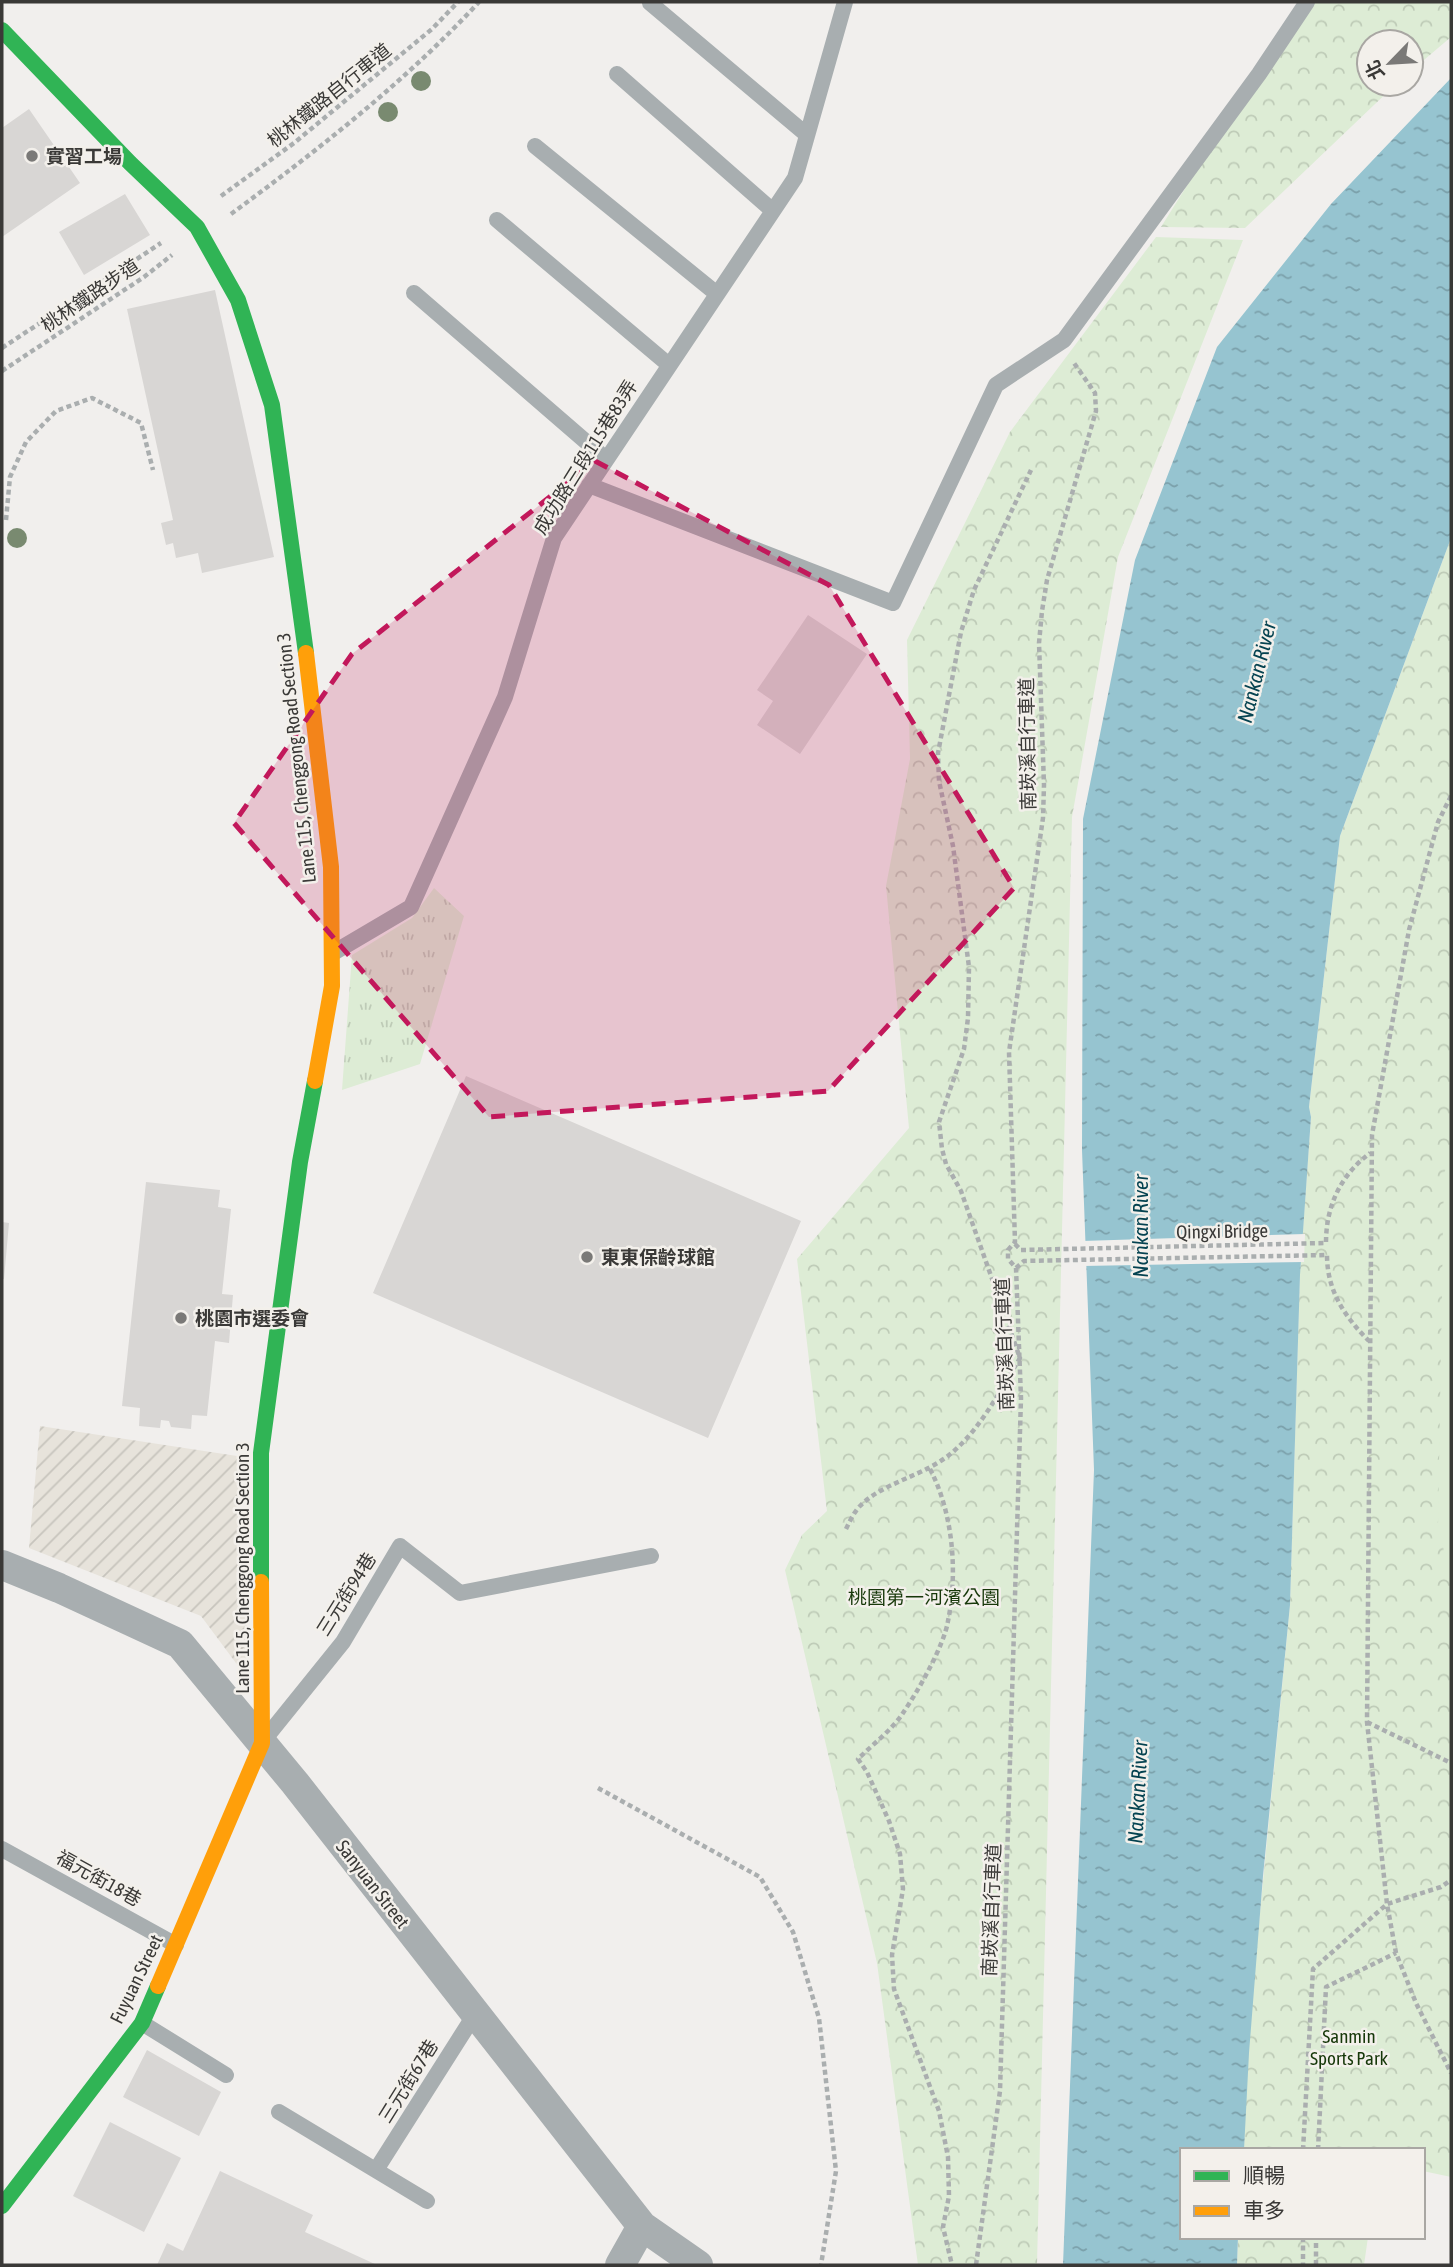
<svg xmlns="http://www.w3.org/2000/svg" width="1453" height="2267" viewBox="0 0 1453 2267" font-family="'Asap Condensed','Noto Sans TC',sans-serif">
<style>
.industrial{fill:url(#industrial-furrows)}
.grass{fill:url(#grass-tufts)}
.park{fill:url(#park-crowns)}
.pitch{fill:#ddecd5}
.water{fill:url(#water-ripples)}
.pier{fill:#f1efed}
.building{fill:#d8d6d4}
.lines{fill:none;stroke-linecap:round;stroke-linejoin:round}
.path{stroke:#aaaeaf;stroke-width:4.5;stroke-dasharray:5 3.5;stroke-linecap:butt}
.lane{stroke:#a8aeb0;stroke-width:16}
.street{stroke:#a8aeb0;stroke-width:30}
.fast{stroke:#30b455;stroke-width:16}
.slow{stroke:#ff9f0a;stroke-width:16}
.tree{fill:#798a70}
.marked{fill:#c2185b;fill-opacity:0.2;stroke:#c2185b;stroke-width:5;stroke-dasharray:14 9;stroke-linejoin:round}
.poi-dot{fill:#7a7977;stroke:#f3f0eb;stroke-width:2.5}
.labels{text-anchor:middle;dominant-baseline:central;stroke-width:5;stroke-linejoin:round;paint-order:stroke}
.street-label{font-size:19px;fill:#3a3937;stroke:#f3f0eb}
.poi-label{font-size:19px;font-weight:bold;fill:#3a3937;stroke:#f3f0eb;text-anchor:start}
.park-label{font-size:19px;fill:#17380a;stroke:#f3f0eb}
.water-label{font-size:21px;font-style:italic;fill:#054351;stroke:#f3f0eb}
</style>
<defs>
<pattern id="industrial-furrows" width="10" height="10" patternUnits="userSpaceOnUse" patternTransform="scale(1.75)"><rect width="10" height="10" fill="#e7e3db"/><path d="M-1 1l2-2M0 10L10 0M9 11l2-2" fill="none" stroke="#c7c4bd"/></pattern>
<pattern id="grass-tufts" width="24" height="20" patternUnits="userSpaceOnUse" patternTransform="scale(1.75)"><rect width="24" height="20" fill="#ddecd5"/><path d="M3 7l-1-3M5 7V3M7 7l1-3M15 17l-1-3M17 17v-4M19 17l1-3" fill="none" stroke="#becbb7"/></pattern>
<pattern id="park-crowns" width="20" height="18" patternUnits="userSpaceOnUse" patternTransform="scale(1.75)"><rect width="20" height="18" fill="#ddecd5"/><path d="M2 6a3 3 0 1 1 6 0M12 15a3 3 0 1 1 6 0" fill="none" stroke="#becbb7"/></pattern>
<pattern id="water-ripples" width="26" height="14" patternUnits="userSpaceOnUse" patternTransform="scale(1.75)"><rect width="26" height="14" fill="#96c4d0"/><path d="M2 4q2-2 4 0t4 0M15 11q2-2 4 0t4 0" fill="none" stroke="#7ba0aa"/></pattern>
</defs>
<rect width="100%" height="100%" fill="#f1efed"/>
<!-- industrial -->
<path class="industrial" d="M40 1426 237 1456 250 1682 201 1616 29 1548Z"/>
<!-- grass -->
<path class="grass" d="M434 888 464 916 420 1064 342 1090 352 955 412 918Z"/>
<!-- park -->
<path class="park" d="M1302 2H1451V37L1411 71V42H1369V84H1396L1245 228 1161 227Z
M1156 237 1243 240 1118 557 1072 817 1037 2265H918L877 1963 785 1570 802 1535 827 1511 797 1259 909 1128 886 886 910 759 907 640 1010 432Z
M1451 538V2177L1423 2171V2150H1244L1246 2056 1290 1605 1300 1271 1311 1117 1309 1107 1340 836Z
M1238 2237H1368L1364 2265H1237Z"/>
<!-- pitch -->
<path class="pitch" d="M1451 1157V1568L1446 1560 1438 1524 1444 1173Z"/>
<!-- water -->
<path class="water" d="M1451 78V538L1340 836 1309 1107 1311 1117 1300 1275 1290 1605 1263 1876 1249 2053 1244 2150H1182V2237H1238L1237 2265H1063L1094 1470 1082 1150 1083 819 1135 560 1217 347 1331 204Z"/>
<!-- pier -->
<path class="pier" d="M1305 1234 1304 1262 1083 1266 1082 1241Z"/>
<!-- building -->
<path class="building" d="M29 109 80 183 2 237V128Z
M125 194 150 235 84 275 59 232Z
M215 290 274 557 202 573 198 553 176 558 173 543 166 545 161 523 173 520 127 309Z
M808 615 867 654 800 754 757 725 773 701 757 690Z
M466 1076 801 1221 708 1438 373 1293Z
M146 1182 220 1190 218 1207 231 1209 222 1294 233 1295 229 1343 215 1341 207 1416 192 1415 191 1429 171 1427 169 1421 161 1420 160 1428 139 1426 140 1408 122 1406Z
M2 1222 9 1223 4 1279H2Z
M147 2050 221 2092 199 2136 123 2097Z
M110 2122 181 2158 144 2232 73 2196Z
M220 2171 313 2215 305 2232 377 2265H157L167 2243 183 2251Z"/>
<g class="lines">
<!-- path -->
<path class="path" d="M221 196 294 143 432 29 458 2
M231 214C318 150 405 82 479 2
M2 348 161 243
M2 371 144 277 172 255
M6 520 10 477 26 442 56 411 92 398 141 423 153 470
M1451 796 1438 822 1409 930 1372 1135 1367 1722 1387 1904 1396 1953 1416 2003 1451 2073
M1015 1244 1021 1250 1326 1243C1326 1205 1341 1175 1370 1153
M1016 1268 1024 1261 1327 1255C1327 1291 1345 1317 1369 1341
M930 1469C953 1513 958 1572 948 1621 944 1646 918 1691 903 1713 892 1730 873 1744 858 1759L867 1772 889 1821 900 1854 903 1889 892 1955 894 1989 939 2111 948 2157 949 2196 943 2227 952 2265
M846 1529C850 1521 854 1512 860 1506 883 1482 926 1476 954 1451 982 1426 1000 1391 1020 1358L961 1191 946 1164 942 1149 939 1122 964 1049 968 1018 969 967 953 846 939 781 938 753 961 632 974 590 1031 470
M1367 1722 1451 1763
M598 1788 760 1877 793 1932 819 2018 836 2171 821 2265
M1303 2150 1313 1969 1387 1904 1441 1887 1451 1880
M1318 2150 1326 1987 1396 1953
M1303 2237V2265
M976 2265 1000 2091 1021 1398 1016 1268 1008 1259V1250L1015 1242 1009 1052 1043 818 1044 785 1039 643 1042 611 1047 580 1096 411 1095 393 1074 363
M1316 2265V2237"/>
<!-- lane -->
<path class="lane" d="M650 3 807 135
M617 74 773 211
M535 146 717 294
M497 220 669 365
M414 293 606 459
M589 485 893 603 996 385 1064 340 1259 74 1307 2
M333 953 411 907 505 697 554 538 795 178 845 2
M268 1735 343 1642 400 1546 460 1593 651 1556
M2 1849 176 1945
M142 2023 226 2075
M279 2112 427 2201
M376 2170 475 2014"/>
<!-- street -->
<path class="street" d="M2 1565 59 1588 180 1644 295 1783 642 2226 698 2265
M620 2265 642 2226"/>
<!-- fast -->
<path class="fast" d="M2 30 130 163 197 227 238 300 272 405 306 653
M261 1582V1453L300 1162 315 1081
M2 2206 142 2023 158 1986"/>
<!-- slow -->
<path class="slow" d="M306 653 331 867 332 986 315 1081
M158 1986 262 1743 261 1582"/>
</g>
<!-- trees -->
<g class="tree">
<circle cx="421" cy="81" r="10"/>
<circle cx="388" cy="112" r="10"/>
<circle cx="17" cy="538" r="10"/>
</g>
<!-- marked area -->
<path class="marked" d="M595 461 829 585 1014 888 828 1091 489 1117 234 823 352 654Z"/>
<!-- markers -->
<g class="poi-dot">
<circle cx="32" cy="156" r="7"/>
<circle cx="587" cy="1257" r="7"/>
<circle cx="181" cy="1318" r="7"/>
</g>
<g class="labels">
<!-- street labels -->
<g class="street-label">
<text transform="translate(329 95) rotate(-39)">桃林鐵路自行車道</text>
<text transform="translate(90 295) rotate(-34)">桃林鐵路步道</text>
<text transform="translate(585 457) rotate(-58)">成功路三段115巷83弄</text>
<text transform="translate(1027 744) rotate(-91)">南崁溪自行車道</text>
<text transform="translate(296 758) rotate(-96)">Lane 115, Chenggong Road Section 3</text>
<text transform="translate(1222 1231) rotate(-1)">Qingxi Bridge</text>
<text transform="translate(1004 1344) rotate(-92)">南崁溪自行車道</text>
<text transform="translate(242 1568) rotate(-90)">Lane 115, Chenggong Road Section 3</text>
<text transform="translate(346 1594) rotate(-58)">三元街94巷</text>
<text transform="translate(99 1878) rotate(29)">福元街18巷</text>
<text transform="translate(373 1884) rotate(52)">Sanyuan Street</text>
<text transform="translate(991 1910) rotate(-88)">南崁溪自行車道</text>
<text transform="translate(136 1979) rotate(-64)">Fuyuan Street</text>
<text transform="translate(408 2081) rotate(-58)">三元街67巷</text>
</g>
<!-- poi labels -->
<g class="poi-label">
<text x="46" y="156">實習工場</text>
<text x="601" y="1257">東東保齡球館</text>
<text x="195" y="1318">桃園市選委會</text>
</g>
<!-- park labels -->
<g class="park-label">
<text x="924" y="1597">桃園第一河濱公園</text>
<text x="1349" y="2036">Sanmin<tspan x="1349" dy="22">Sports Park</tspan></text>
</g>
<!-- water labels -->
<g class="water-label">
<text transform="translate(1256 672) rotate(-76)">Nankan River</text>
<text transform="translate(1140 1226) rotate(-90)">Nankan River</text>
<text transform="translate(1137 1792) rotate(-87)">Nankan River</text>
</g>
</g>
<!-- border -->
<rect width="1453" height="2267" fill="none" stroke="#3a3937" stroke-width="7"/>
<!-- legend -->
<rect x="1180" y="2148" width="245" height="91" fill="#f3f0eb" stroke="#a9a7a3" stroke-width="2"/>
<rect x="1194" y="2171" width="35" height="10" fill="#30b455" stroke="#a9a7a3" stroke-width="2"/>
<text x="1243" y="2183" font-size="21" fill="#3a3937">順暢</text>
<rect x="1194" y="2206" width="35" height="10" fill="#ff9f0a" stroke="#a9a7a3" stroke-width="2"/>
<text x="1243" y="2218" font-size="21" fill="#3a3937">車多</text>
<!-- north arrow -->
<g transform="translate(1390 63) rotate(245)"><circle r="33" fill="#f3f0eb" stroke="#a9a7a3" stroke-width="2"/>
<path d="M0-5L12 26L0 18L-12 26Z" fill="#7a7977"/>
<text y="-10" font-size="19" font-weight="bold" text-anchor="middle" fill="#3a3937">北</text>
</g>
</svg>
